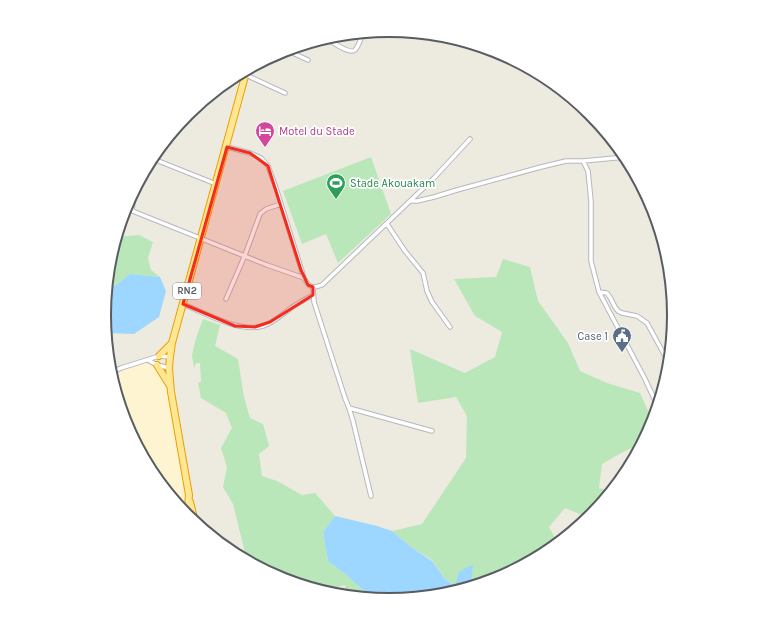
<svg xmlns="http://www.w3.org/2000/svg" width="778" height="630" viewBox="0 0 778 630" font-family="Karla,sans-serif">
<style>
.commercial{fill:#fff4d2}
.green{fill:#bae7b9}
.water{fill:#9dd6ff}
.lines{fill:none;stroke-linecap:round;stroke-linejoin:round}
.minor-casing{stroke:#b5b8be;stroke-width:5.5}
.trunk-casing{stroke:#eca000;stroke-width:8}
.minor{stroke:#fff;stroke-width:3.5}
.trunk{stroke:#ffe793;stroke-width:6}
.marked{fill:#f52c1d;fill-opacity:0.2;stroke:#f52c1d;stroke-width:3;stroke-linejoin:round}
.labels{text-anchor:middle;dominant-baseline:central;stroke-width:3.5;stroke-linejoin:round;paint-order:stroke}
.shield{fill:#fff;stroke:#8a8e91;stroke-width:1}
.shield-label{font-size:10px;font-weight:bold;fill:#585d62}
.hotel-label{font-size:11px;fill:#b23c85;stroke:#fff;text-anchor:start}
.leisure-label{font-size:11px;fill:#27864d;stroke:#fff;text-anchor:start}
.service-label{font-size:11px;fill:#4e5e75;stroke:#fff;text-anchor:end}
.rim{fill:none;stroke:#585d62;stroke-width:2}
</style>
<rect width="100%" height="100%" fill="#edeadf"/>
<!-- commercial -->
<path class="commercial" d="M146 363 153 365 160 375 167 389 185 493 184 513 152 473 126 424 111 376 125 370Z"/>
<!-- green -->
<path class="green" d="M371 157 391 214 338 263 326 234 302 244 283 191Z
M139 235 153 242 148 258 151 270 160 277 130 274 116 285 107 289 110 259 116 237Z
M503 259 530 267 538 301 568 343 580 371 607 383 640 393 653 422 642 443 621 453 602 464 599 488 611 491 590 517 589 518 565 508 549 527 558 543 547 552 498 578 471 587 472 564 456 586 445 579 432 560 411 547 392 531 422 524 466 458 467 416 456 397 418 403 410 349 465 373 495 357 502 332 475 316 454 279 496 277Z
M203 319 220 325 215 346 238 359 244 397 250 418 263 424 269 446 259 454 262 476 277 481 302 495 315 493 335 516 323 532 328 561 344 573 372 598 347 596 345 585 320 591 280 578 247 561 233 504 223 487 227 467 221 448 232 428 226 413 201 398 198 383 201 382 200 363H196L194 368 192 355 196 338Z"/>
<!-- water -->
<path class="water" d="M130 274 160 277 166 291 159 317 134 334 108 333 106 334 104 315 107 289 116 285Z
M335 516 377 526 392 531 411 547 432 561 445 579 455 586 459 572 473 564 471 587 444 595 389 600 372 598 344 573 328 561 323 532Z"/>
<g class="lines">
<defs>
<path id="minor" d="M326 38C331 41 349 55 355 50 359 46 361 38 363 33
M286 50 308 60
M246 75 285 93
M227 147 250 153 261 158 268 166 276 188 304 278C309 287 312 289 322 285L410 201H417L434 197 457 190 541 167 566 161H583L588 171 591 201V261L599 292 645 379 658 407
M151 158 216 184
M583 161 626 157
M410 201 434 178 470 139
M125 208 267 265 304 278
M132 210 135 188
M387 224 405 251 423 273 427 291 432 302 450 327
M313 287 314 302 345 398 349 408 353 421 371 496
M599 292 607 293 611 299 615 307 618 311 622 313 637 316 647 323 664 354
M226 299 245 255 260 214 266 209 281 204
M183 304C205 313 239 333 263 326 273 323 283 314 291 308 298 303 306 299 313 295
M148 360 157 365 169 368
M110 373 121 368 159 356 170 357
M349 408 432 431"/>
<path id="trunk" d="M159 356 172 343
M157 365 170 386
M190 502 195 522
M187 516 189 495 171 392 169 368 170 357 172 343 247 69"/>
</defs>
<!-- minor casing -->
<use href="#minor" class="minor-casing"/>
<!-- trunk casing -->
<use href="#trunk" class="trunk-casing"/>
<!-- minor -->
<use href="#minor" class="minor"/>
<!-- trunk -->
<use href="#trunk" class="trunk"/>
</g>
<!-- marked area -->
<path class="marked" d="M227 147 250 153 268 166 301 270 308 285 313 287V295L270 322 255 327 235 326 183 304Z"/>
<!-- icons -->
<defs>
<symbol id="hotel-pin" viewBox="-11 -11 22 30"><path d="M0 17L-7.5 6A9.5 9.5 0 1 1 7.5 6Z" fill="#d1479c" stroke="#fff"/><path d="M-6-4.5h1.5V1H6V5H4.5V3h-9V5H-6ZM-4 0a1.8 1.8 0 1 1 3.6 0ZM.5 0V-2.5h3Q6-2.5 6 0Z" fill="#fff"/></symbol>
<symbol id="stadium-pin" viewBox="-11 -11 22 30"><path d="M0 17L-7.5 6A9.5 9.5 0 1 1 7.5 6Z" fill="#2e9e5b" stroke="#fff"/><path d="M0-5a6.5 5 0 1 0 0 10a6.5 5 0 1 0 0-10ZM-3.5-1.8h7v3.6h-7Z" fill="#fff"/></symbol>
<symbol id="civic-pin" viewBox="-11 -11 22 30"><path d="M0 17L-7.5 6A9.5 9.5 0 1 1 7.5 6Z" fill="#5c6f8a" stroke="#fff"/><path d="M-.6-6.5H3V-4.5H.6V-3L4-1V1h2V6H-6V1h2V-1L-.6-3ZM-1.2 2.5V6h2.4V2.5Z" fill="#fff"/></symbol>
</defs>
<g fill-rule="evenodd">
<use href="#hotel-pin" x="254" y="120" width="22" height="30"/>
<use href="#stadium-pin" x="325" y="172" width="22" height="30"/>
<use href="#civic-pin" x="611" y="325" width="22" height="30"/>
</g>
<g class="labels">
<!-- shield labels -->
<rect class="shield" x="173" y="283" width="28" height="16" rx="3"/>
<g class="shield-label">
<text x="187" y="291">RN2</text>
</g>
<!-- hotel labels -->
<g class="hotel-label">
<text x="279" y="131">Motel du Stade</text>
</g>
<!-- leisure labels -->
<g class="leisure-label">
<text x="350" y="183">Stade Akouakam</text>
</g>
<!-- service labels -->
<g class="service-label">
<text x="608" y="336">Case 1</text>
</g>
</g>
<!-- crop -->
<path d="M0 0H778V630H0ZM111 315a278 278 0 1 1 556 0a278 278 0 1 1-556 0Z" fill="#fff" fill-rule="evenodd"/>
<path class="rim" d="M111 315a278 278 0 1 1 556 0a278 278 0 1 1-556 0Z"/>
</svg>
